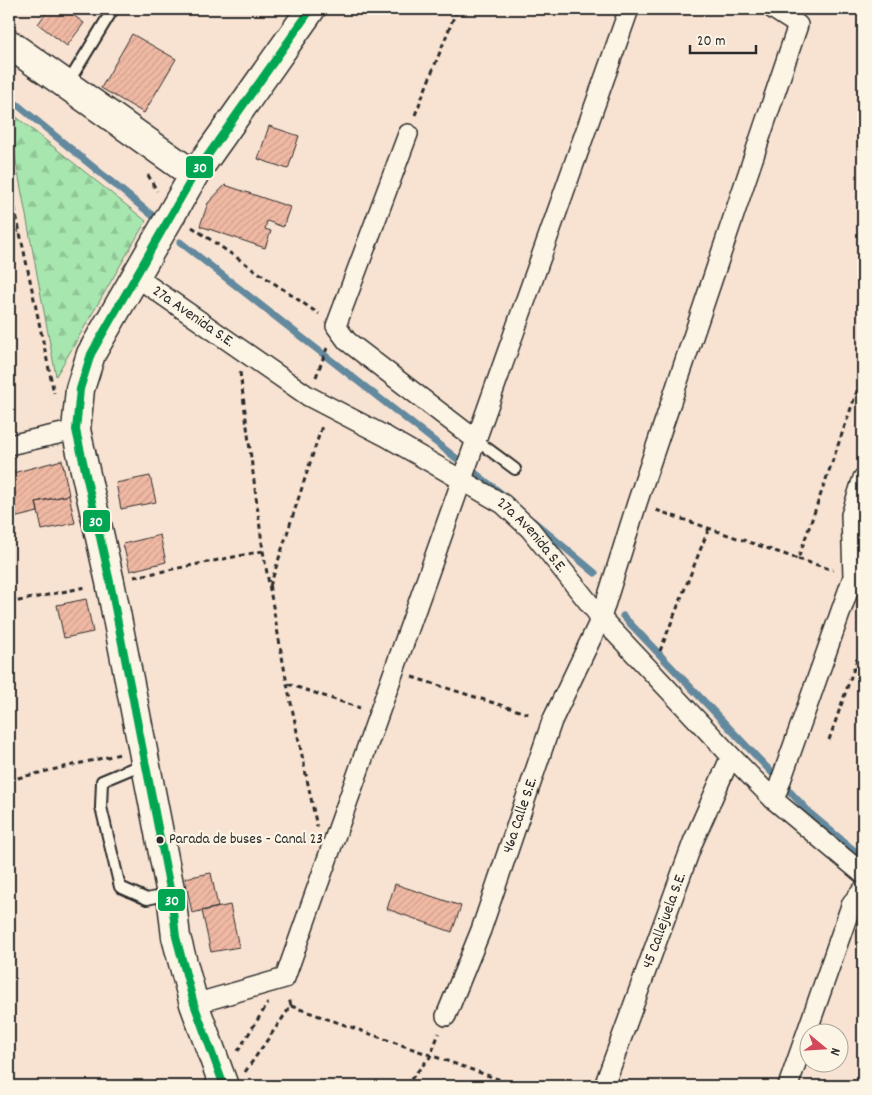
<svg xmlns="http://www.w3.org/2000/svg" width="872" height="1095" viewBox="0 0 872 1095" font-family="Dekko,sans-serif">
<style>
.forest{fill:url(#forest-firs);stroke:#69896d}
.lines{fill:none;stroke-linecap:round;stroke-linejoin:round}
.stream{stroke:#64899e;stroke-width:7}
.building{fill:url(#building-hatch);stroke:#2b2b2b}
.lane-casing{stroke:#2b2b2b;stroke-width:14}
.street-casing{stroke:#2b2b2b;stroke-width:22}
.secondary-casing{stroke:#2b2b2b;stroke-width:31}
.path{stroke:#2b2b2b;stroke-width:3;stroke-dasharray:5 4;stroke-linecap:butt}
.lane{stroke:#fcf5e5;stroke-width:10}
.street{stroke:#fcf5e5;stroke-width:19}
.secondary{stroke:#fcf5e5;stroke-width:28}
.bus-1-casing{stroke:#fcf5e5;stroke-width:11}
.bus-1{stroke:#00a651;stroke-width:8}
.bus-dot{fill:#2b2b2b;stroke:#fcf5e5;stroke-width:2}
.labels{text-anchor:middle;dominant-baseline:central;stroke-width:4.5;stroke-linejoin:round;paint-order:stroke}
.bus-label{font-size:15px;fill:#2b2b2b;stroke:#fcf5e5;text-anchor:start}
.street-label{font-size:16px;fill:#2b2b2b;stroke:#fcf5e5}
.line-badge{stroke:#fcf5e5;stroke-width:2}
.badge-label{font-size:14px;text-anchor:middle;font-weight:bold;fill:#fff}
</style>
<defs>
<pattern id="forest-firs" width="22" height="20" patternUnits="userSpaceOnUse" patternTransform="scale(1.25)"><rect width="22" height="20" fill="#a7e7af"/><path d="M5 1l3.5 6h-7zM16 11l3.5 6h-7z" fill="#90c697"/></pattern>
<pattern id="building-hatch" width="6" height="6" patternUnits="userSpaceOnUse" patternTransform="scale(1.25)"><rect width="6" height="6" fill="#f0b9a4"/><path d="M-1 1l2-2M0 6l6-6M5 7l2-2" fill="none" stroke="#ce9f8d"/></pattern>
</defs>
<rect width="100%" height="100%" fill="#f8e3d2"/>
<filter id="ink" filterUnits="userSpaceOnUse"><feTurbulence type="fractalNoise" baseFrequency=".02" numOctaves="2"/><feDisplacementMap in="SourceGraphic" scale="10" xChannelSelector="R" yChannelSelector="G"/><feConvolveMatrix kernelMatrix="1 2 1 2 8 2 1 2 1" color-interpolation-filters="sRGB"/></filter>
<g filter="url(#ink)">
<!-- forest -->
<path class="forest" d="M9 111 146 221 56 376 9 124Z"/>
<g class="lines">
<!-- stream -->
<path class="stream" d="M9 98 153 216
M180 242 502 494
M533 521 595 573
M623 616 812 815 863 858"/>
</g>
<!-- building -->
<path class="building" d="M49 9H65L84 23 67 46 38 24Z
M132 34 176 59 144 113 101 88Z
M269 126 299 136 288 169 258 159Z
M225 185 290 207 283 227 267 221 265 229 271 231 265 248 200 226 208 203Z
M62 460 69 495 36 502 38 512 9 519V474Z
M150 476 156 502 121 509 116 483Z
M69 495 75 523 42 530 36 502Z
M160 535 166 562 130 571 123 544Z
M86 599 93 632 64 638 57 605Z
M211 873 218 907 192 913 185 878Z
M395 884 461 906 452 932 387 909Z
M230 905 239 947 211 952 202 911Z"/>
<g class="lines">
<defs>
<path id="lane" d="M68 83 113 9
M476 440 515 469
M145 763 102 781 101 807 120 887 147 899 170 894"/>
<g id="street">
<path d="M408 134 336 326 347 341 476 440"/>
<path id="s1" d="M135 276 308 396 387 437 503 504 530 529 601 618 731 756 774 800 863 874"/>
<path d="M9 445 76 430"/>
<path d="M774 800 853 577 851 515 863 478"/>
<path d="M194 1004 285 978 629 9"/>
<path id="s2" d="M446 1016 481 930 552 721 601 618 637 503 798 25 773 9"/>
<path id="s3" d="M604 1086 693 842 731 756"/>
<path d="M788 1086 852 903 863 890"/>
</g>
<path id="secondary" d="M9 44 194 175
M224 1086 194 1004 176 937 171 894 110 582 76 430 80 389 91 354 194 175 311 9"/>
</defs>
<!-- lane casing -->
<use href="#lane" class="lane-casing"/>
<!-- street casing -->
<use href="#street" class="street-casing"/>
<!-- secondary casing -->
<use href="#secondary" class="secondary-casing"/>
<!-- path -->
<path class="path" d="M415 115 457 9
M148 175 157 191
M9 181 54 393
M192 227 319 314
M9 234 19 231
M240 372 263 551 287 684 317 827
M316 377 327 348
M656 510 798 559 863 374
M798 559 833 570
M134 577 263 551
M270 586 322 426
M9 603 86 587
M660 651 709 528
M412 677 532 715
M288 684 360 708
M829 740 863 642
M9 780 120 754
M291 1006 518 1086
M238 1051 268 1003
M245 1072 291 1006 289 998
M405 1086 430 1057 439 1033"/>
<!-- lane -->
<use href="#lane" class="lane"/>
<!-- street -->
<use href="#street" class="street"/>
<!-- secondary -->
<use href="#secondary" class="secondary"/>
<defs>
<path id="bus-1" d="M224 1086 194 1004 176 937 171 894 110 582 76 430 80 389 91 354 194 175 311 9"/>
</defs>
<!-- bus-1 casing -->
<use href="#bus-1" class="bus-1-casing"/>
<!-- bus-1 -->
<use href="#bus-1" class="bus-1"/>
</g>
</g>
<!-- markers -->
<circle class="bus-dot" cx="160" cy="840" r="4.5"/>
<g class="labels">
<!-- bus labels -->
<g class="bus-label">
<text x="169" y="840">Parada de buses - Canal 23</text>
</g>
<!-- street labels -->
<g class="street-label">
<text stroke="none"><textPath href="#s1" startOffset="71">27a Avenida S.E.</textPath></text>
<text stroke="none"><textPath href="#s1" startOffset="476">27a Avenida S.E.</textPath></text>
<text stroke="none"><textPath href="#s2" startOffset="214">46a Calle S.E.</textPath></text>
<text stroke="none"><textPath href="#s3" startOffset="176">45 Callejuela S.E.</textPath></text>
</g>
</g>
<g class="line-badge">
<rect x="185" y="155" width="29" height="24" rx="5" fill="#00a651"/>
<rect x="82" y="509" width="29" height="24" rx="5" fill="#00a651"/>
<rect x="157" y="888" width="29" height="24" rx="5" fill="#00a651"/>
</g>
<g class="badge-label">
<text x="200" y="172">30</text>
<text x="96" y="526">30</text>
<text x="172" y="905">30</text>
</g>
<!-- margin -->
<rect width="872" height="1095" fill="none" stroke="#fcf5e5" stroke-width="30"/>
<rect x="15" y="15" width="842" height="1065" fill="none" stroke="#2b2b2b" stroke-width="2" filter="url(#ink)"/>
<!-- north arrow -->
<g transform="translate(824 1048) rotate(108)"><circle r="24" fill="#fcf5e5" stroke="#a8a49b"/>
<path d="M0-4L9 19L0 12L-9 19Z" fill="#d1495b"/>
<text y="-8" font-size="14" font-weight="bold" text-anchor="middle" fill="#2b2b2b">N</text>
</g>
<!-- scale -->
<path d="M690 45v8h66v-8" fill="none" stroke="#2b2b2b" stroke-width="2.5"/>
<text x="697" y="45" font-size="15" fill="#2b2b2b" stroke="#fcf5e5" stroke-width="4" paint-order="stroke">20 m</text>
</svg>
